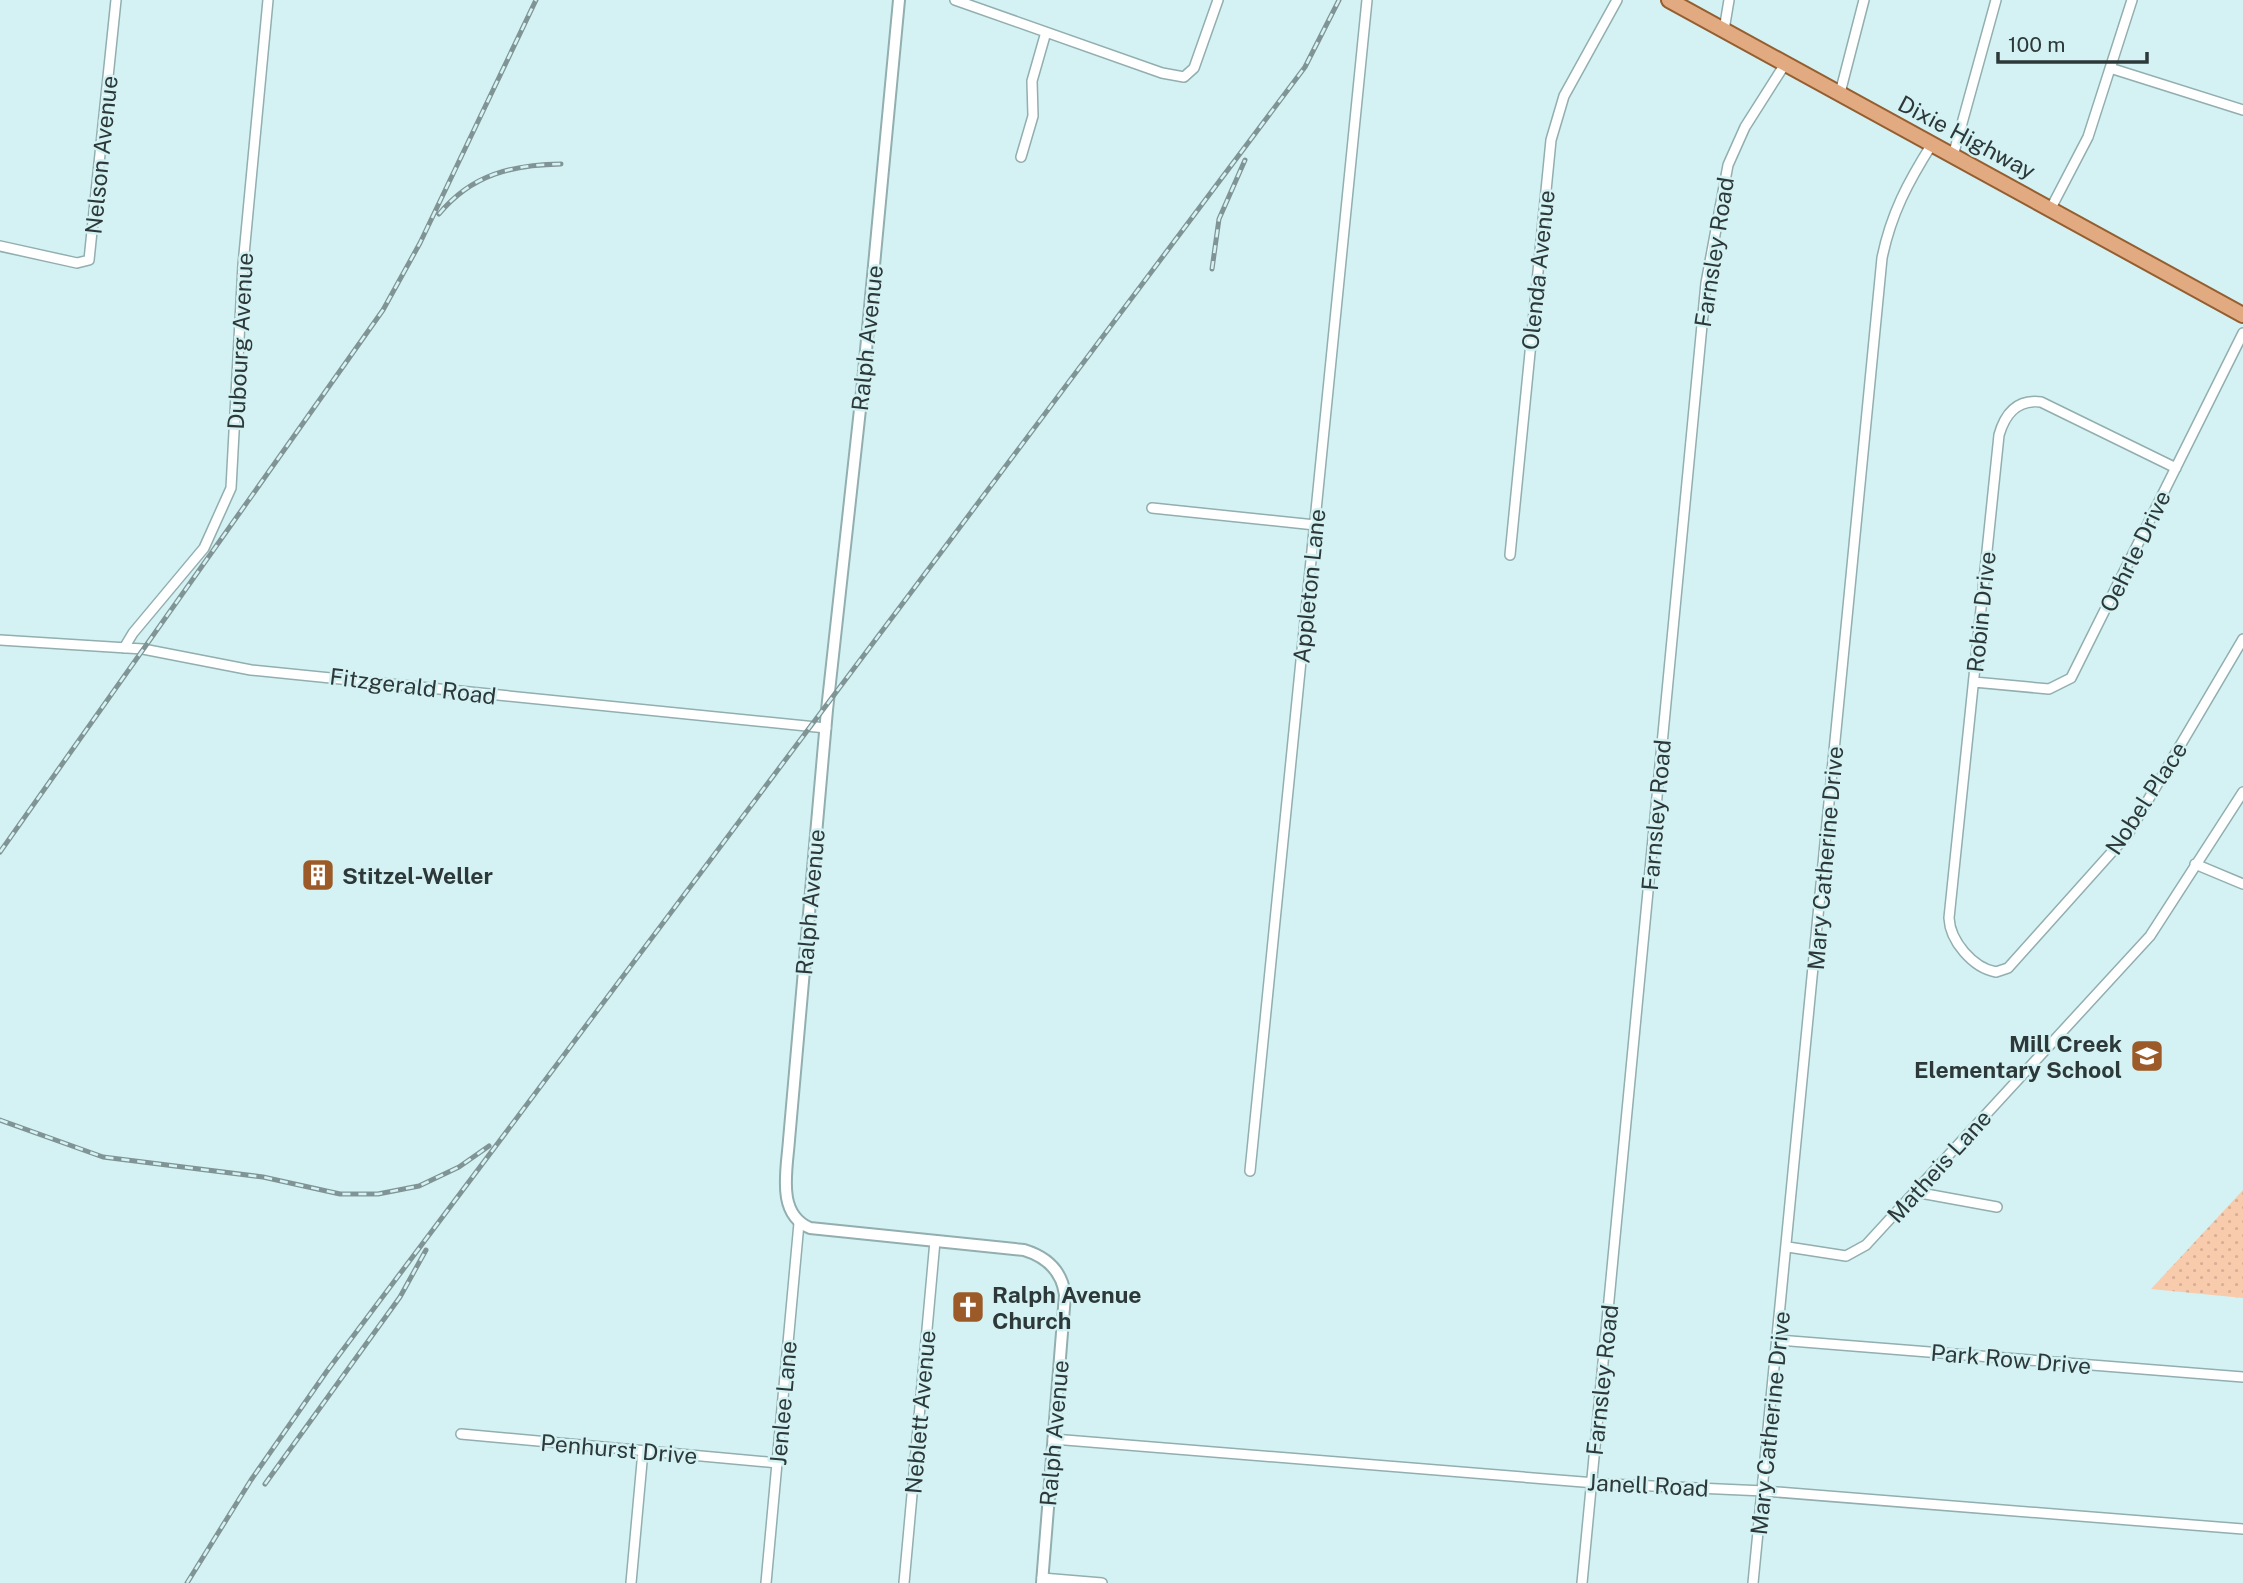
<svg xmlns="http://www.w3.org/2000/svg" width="2243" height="1583" viewBox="0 0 2243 1583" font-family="'Public Sans',sans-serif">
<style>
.grass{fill:url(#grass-dots)}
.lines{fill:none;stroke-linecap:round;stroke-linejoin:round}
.minor-casing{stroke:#92aeaf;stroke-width:12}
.tertiary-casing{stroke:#92aeaf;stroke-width:14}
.primary-casing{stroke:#955e30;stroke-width:18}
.minor{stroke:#fff;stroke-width:9}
.tertiary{stroke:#fff;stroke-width:10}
.primary{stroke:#e1aa80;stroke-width:14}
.rail-casing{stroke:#809495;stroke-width:5}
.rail{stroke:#d4f2f3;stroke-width:2.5;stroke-dasharray:8;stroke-linecap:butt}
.labels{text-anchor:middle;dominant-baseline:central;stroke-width:5;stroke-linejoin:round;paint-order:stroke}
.street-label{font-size:23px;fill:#2d3839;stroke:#d4f2f3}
.poi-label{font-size:23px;font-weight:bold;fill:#2d3839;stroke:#d4f2f3;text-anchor:start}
</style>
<defs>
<pattern id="grass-dots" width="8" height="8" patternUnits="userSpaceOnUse" patternTransform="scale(1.75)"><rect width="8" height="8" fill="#f9cbad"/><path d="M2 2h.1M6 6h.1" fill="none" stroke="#d6af96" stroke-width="1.8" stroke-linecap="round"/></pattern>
</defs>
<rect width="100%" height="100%" fill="#d4f2f3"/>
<!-- grass -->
<path class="grass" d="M2243 1190V1298L2151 1289Z"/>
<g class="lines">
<defs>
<path id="minor" d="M955 0 1162 73 1184 77 1194 68 1218 0
M1724 30 1729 0
M2110 68 2243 110
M1840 93 1864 0
M1953 156 1996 0
M1021 157 1033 116 1032 81 1046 32
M2051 208 2088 137 2132 0
M0 246 77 263 89 260 116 0
M2176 468 2041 402C2017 399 2005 414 1999 435L1949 918C1950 941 1973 968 1996 972L2008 968 2128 834 2243 639
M1152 508 1315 525
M1510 555 1551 140 1564 96 1617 0
M0 640 143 649 251 670 826 728
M124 648 133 633 204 548 231 488 243 265 268 0
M1974 682 2049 689 2071 678 2243 333
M2195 864 2243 884
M1250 1171 1367 0
M1915 1192 1997 1207
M1788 1247 1846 1256 1866 1245 2150 936 2243 792
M1778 1340 2243 1377
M461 1434 778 1463
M1053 1439 1608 1484 1764 1491 2243 1529
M1042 1578 1102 1583
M631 1583 643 1451
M766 1583 799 1223
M904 1583 935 1241
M1582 1583 1706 283 1728 165 1745 127 1785 64
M1753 1583 1882 258C1891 214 1908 182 1932 144"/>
<path id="tertiary" d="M899 0 863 382 827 710 789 1140C787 1170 776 1214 810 1228L1024 1250C1047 1257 1062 1271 1065 1295L1042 1583"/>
<path id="primary" d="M1669 0 2243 315"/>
</defs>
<!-- minor casing -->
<use href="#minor" class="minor-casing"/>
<!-- tertiary casing -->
<use href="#tertiary" class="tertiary-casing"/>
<!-- primary casing -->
<use href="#primary" class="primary-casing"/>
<!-- minor -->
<use href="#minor" class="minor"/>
<!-- tertiary -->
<use href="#tertiary" class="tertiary"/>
<!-- primary -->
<use href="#primary" class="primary"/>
<defs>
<path id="rail" d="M439 214C472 174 512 165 561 164
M1212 269 1219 219 1245 160
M0 852 383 310 420 243 536 0
M0 1120 103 1157 263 1177 340 1194H378L419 1186 459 1167 489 1146
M265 1484 400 1297 426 1250
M187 1583 251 1480 327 1371 1305 67 1339 0"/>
</defs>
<!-- rail casing -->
<use href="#rail" class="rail-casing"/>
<!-- rail -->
<use href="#rail" class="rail"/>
</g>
<!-- icons -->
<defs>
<symbol id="building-square" viewBox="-11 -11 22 22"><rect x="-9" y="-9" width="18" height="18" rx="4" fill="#9c5a28" stroke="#d4f2f3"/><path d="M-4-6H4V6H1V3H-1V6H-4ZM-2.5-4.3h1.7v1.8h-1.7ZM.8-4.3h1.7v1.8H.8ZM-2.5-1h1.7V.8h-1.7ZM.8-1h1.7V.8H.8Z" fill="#fff"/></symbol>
<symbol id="school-square" viewBox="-11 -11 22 22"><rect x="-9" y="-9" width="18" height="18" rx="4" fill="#9c5a28" stroke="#d4f2f3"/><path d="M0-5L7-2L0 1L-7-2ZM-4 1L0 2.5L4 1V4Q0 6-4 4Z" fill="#fff"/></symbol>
<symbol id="church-square" viewBox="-11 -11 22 22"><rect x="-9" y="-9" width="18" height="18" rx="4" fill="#9c5a28" stroke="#d4f2f3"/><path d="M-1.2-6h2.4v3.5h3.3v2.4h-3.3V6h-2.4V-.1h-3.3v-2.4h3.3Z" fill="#fff"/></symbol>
</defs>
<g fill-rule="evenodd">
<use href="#building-square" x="299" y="856" width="38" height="38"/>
<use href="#school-square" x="2128" y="1037" width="38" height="38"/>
<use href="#church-square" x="949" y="1288" width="38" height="38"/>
</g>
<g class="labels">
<!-- street labels -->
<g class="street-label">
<text transform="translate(1967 137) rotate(28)">Dixie Highway</text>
<text transform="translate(101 155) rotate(-84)">Nelson Avenue</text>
<text transform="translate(1714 252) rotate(-81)">Farnsley Road</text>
<text transform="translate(1538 270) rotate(-84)">Olenda Avenue</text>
<text transform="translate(867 338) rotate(-84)">Ralph Avenue</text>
<text transform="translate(240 341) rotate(-87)">Dubourg Avenue</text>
<text transform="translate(2135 551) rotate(-64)">Oehrle Drive</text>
<text transform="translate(1309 586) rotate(-84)">Appleton Lane</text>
<text transform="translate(1981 612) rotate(-84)">Robin Drive</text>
<text transform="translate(413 686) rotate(7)">Fitzgerald Road</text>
<text transform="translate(2146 798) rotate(-57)">Nobel Place</text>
<text transform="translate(1656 815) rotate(-85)">Farnsley Road</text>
<text transform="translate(1825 858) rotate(-85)">Mary Catherine Drive</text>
<text transform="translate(810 902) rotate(-85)">Ralph Avenue</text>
<text transform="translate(1939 1166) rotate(-48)">Matheis Lane</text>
<text transform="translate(2011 1359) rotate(5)">Park Row Drive</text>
<text transform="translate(1602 1380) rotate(-84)">Farnsley Road</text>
<text transform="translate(783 1403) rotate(-85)">Jenlee Lane</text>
<text transform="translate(920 1412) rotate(-85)">Neblett Avenue</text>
<text transform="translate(1770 1423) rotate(-84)">Mary Catherine Drive</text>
<text transform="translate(1054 1433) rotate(-85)">Ralph Avenue</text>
<text transform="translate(619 1449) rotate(5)">Penhurst Drive</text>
<text transform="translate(1648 1485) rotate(3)">Janell Road</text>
</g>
<!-- poi labels -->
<g class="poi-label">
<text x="342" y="875">Stitzel-Weller</text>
<text x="2122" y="1043" text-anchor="end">Mill Creek<tspan x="2122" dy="26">Elementary School</tspan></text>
<text x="992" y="1294">Ralph Avenue<tspan x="992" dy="26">Church</tspan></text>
</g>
</g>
<!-- scale -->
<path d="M1998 52v10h149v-10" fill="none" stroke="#2d3839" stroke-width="3.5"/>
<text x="2008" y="52" font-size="21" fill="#2d3839" stroke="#d4f2f3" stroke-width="5" paint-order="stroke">100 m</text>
</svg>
